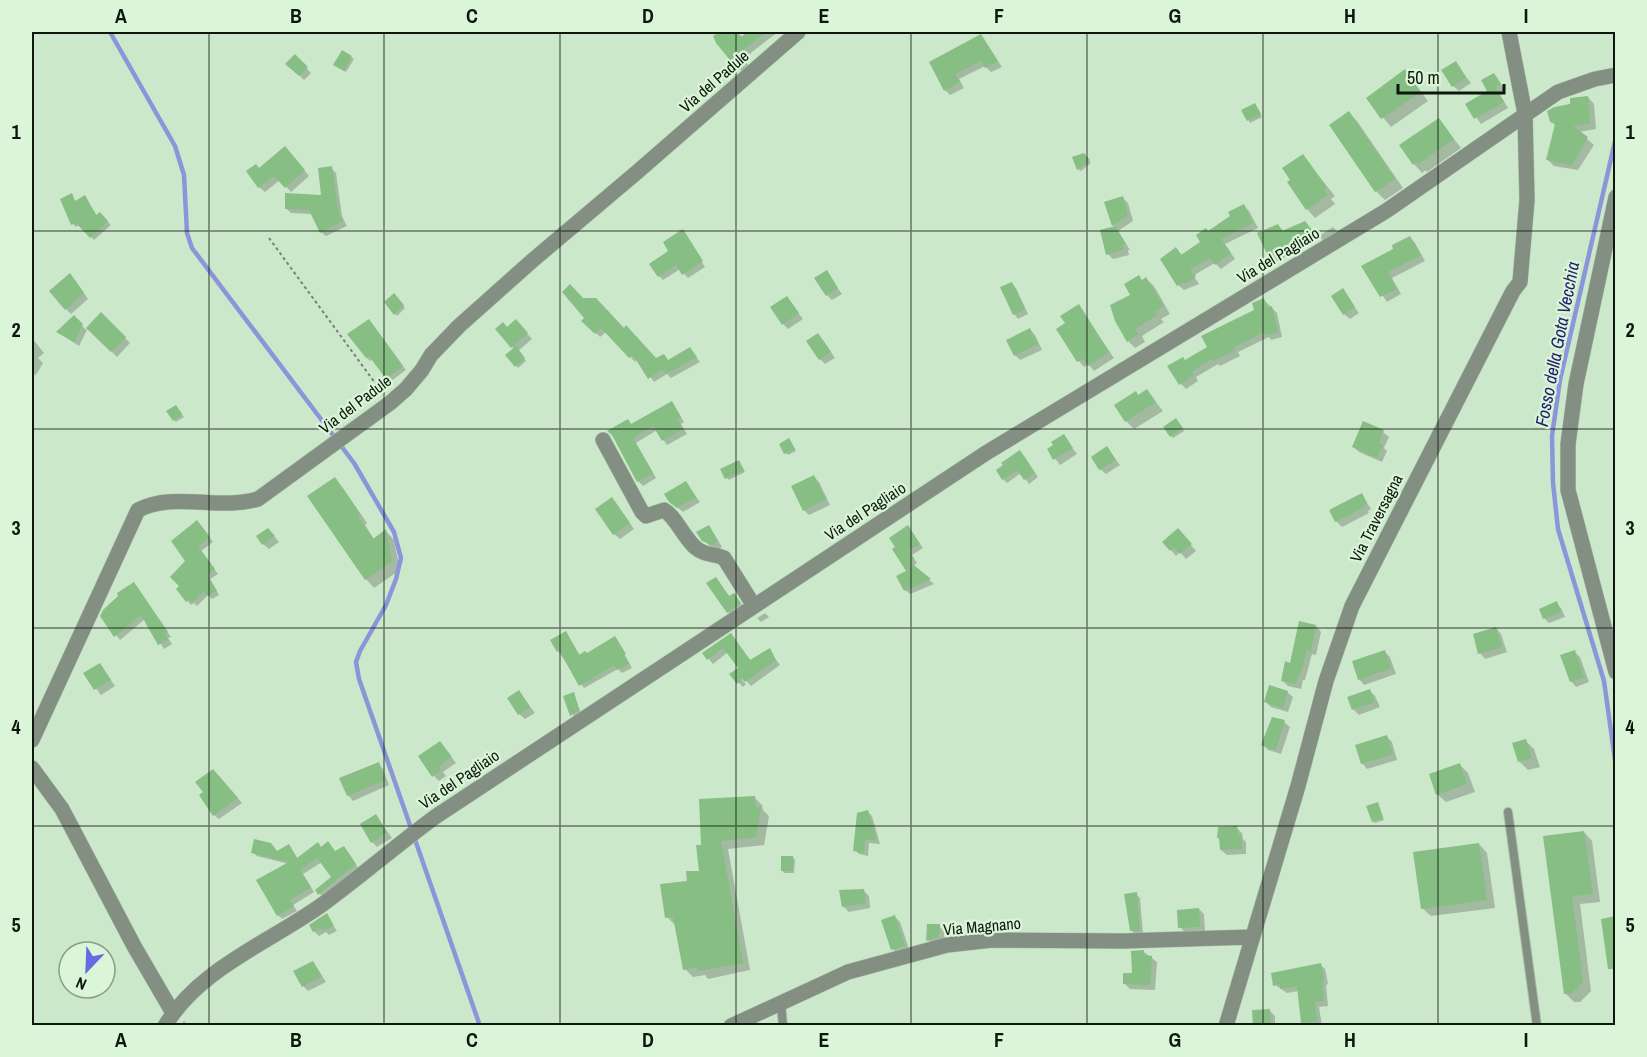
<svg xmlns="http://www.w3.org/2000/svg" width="1647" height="1057" viewBox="0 0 1647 1057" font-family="'Archivo Narrow',sans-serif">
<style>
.shadow{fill:#0003}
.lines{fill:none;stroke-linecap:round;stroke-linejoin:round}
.stream{stroke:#8b95d9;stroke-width:4.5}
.building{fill:#86be84}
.service-casing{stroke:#aac2a9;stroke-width:10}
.minor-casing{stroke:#aac2a9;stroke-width:16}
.path{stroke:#728571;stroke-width:2;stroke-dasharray:3 3;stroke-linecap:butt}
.service{stroke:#848f83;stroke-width:8}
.minor{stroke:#848f83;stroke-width:15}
.grid{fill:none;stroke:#0d170d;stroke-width:1.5;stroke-opacity:0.55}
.labels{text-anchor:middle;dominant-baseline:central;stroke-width:4.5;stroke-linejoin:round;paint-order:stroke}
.street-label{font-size:16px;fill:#0d170d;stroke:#daf5d8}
.water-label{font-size:18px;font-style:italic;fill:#211d6b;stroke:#daf5d8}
.neatline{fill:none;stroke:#0d170d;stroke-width:2}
.grid-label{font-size:20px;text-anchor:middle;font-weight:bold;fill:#0d170d}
</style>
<rect width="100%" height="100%" fill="#cce8cb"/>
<!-- shadow -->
<path class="shadow" d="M721 32H736L740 37 748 32H778L743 59 751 68 744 74 718 43 715 37Z
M981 36 1002 67 991 72 985 66 959 79 964 88 950 95 945 90 931 62Z
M295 56 311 73 304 80 288 64Z
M351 57 354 59 346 72 337 67Z
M1455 63 1471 83 1459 91 1453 86Z
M1405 71 1428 101 1391 127 1368 99Z
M1494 74 1505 90 1499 93 1508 108 1481 124 1467 105 1489 92Z
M1588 97 1594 104 1596 129 1579 132 1594 145 1578 170 1554 166 1548 160 1556 126 1551 121 1572 105Z
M1257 107 1262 117 1250 123 1243 111Z
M1349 113 1357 121 1403 188 1385 200 1376 191 1331 125Z
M1439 120 1461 148 1427 172 1426 170 1422 173 1414 164Z
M290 153 309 176 291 192 280 180 265 192 259 187 260 169Z
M1302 156 1335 196 1331 199 1335 204 1315 218 1307 209Z
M1086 157 1091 163 1081 171 1078 169Z
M331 168 336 173 342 216 347 226 326 236 321 232 313 214 291 213 286 208 323 196Z
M71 195 76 202 85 197 97 216 100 214 111 225 94 240 80 225 76 227 73 224Z
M1123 198 1128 203 1133 221 1118 231 1130 250H1128L1129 255 1113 259 1108 254 1115 227 1113 225Z
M1244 206 1249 211 1258 228 1225 244 1235 259 1221 269 1215 263 1196 274 1195 278 1199 284 1184 290 1178 285 1176 249 1182 255 1203 242 1208 232 1232 216Z
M1278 225 1284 232 1310 228 1316 236 1293 246 1296 252 1275 262 1270 257Z
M1333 227 1338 232 1326 244 1319 236Z
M684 234 705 267 688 278 680 269 663 280 659 276 670 252Z
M1410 237 1415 243 1425 261 1392 278 1401 294 1387 302 1363 267 1395 250Z
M826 272 842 294 832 300 827 295Z
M1146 279 1154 286 1170 314 1161 319 1164 322 1142 336 1145 342 1135 348 1128 341 1133 295Z
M75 280 88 299 71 314 66 309Z
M1012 284 1016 288 1028 314 1018 319 1014 314Z
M1342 290 1359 313 1350 319 1344 314Z
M394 295 405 308 397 316 386 302Z
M787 298 803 319 788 329 783 324Z
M583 299 624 330 656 360 669 361 690 349 700 362 671 378 667 374 654 382 637 359 635 362 607 331 600 337 584 321 586 318Z
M1264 300 1277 313 1282 337 1271 340 1269 337 1238 352 1240 356 1220 366 1218 364 1196 377 1198 381 1186 389 1181 384 1186 362 1209 348 1255 311Z
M1079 306 1114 358 1094 371 1088 364 1084 367 1079 361 1058 329 1067 324Z
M101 314 130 343 117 357 88 328 79 346 58 332 74 317 86 330Z
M372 324 406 370 391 381 373 359 370 361 367 358 349 335Z
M521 327 532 339 518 351 526 361 518 368 507 355 514 349 497 330Z
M1030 330 1035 335 1042 350 1020 360 1015 355Z
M32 338 44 353 38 358 43 363 36 375 32 373Z
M823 340 835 358 825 364 820 359Z
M1147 391 1163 411 1134 429 1126 421 1139 396Z
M672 403 684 422 681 424 687 434 667 445 657 430 636 443 656 478 643 486 638 481 614 436 628 421 632 425Z
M178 409 184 417 176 422 174 420Z
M1178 422 1184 431 1173 438 1171 436Z
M1364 423 1383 432 1389 437 1384 448 1387 451 1382 462 1359 452 1353 446Z
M1063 436 1077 454 1060 465 1049 450Z
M791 442 796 451 788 455 786 453Z
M1107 448 1120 465 1106 474 1100 469Z
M1024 456 1038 477 1029 484 1021 473 1007 483 1003 479Z
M739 462 745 472 729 480 727 478Z
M814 477 819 482 830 505 809 515 804 510Z
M335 479 343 488 367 523 365 525 374 539 386 531 394 540 400 570 374 588 366 579Z
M686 483 700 502 683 512 670 501Z
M1362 495 1371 509 1368 511 1369 513 1342 527 1336 521Z
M617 505 634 529 620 539 614 534Z
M201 526 213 542 201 551 218 574 210 579 219 595 212 599 208 595 197 606 194 603 191 605 178 589 181 586 187 561Z
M709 526 722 547 718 549 710 546 704 540Z
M908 527 923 548 912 555 917 563 913 566 934 584 910 594 905 590Z
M273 535 279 542 269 549 263 544Z
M1183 536 1196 551 1186 559 1180 552 1176 556 1164 542Z
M716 579 730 597 734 595 745 609 733 617 728 612Z
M1556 603 1561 608 1565 617 1549 623 1544 618Z
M152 610 171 637 168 638 172 644 164 649 145 619 120 640 101 616Z
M765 613 769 617 761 622 757 618Z
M1316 626 1321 632 1316 655 1312 654 1305 680H1303L1301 689 1288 686 1282 680Z
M1496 628 1501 634 1507 652 1485 659 1480 653Z
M731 635 751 661 769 650 780 665 751 686 738 672 736 674 746 684 743 687 731 675 740 668 728 652 713 664 704 653Z
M569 637 580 656 618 642 632 668 622 673 618 669 584 688 558 651Z
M1385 652 1390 657 1396 674 1364 685 1359 679Z
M1574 652 1580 657 1589 682 1576 687 1571 681Z
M100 665 115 686 101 695 85 674Z
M1370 691 1375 696 1380 707 1359 715 1354 710 1349 698Z
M519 692 535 713 525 719 519 714Z
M1287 692 1293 697 1288 712 1271 707 1266 702Z
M574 694 581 713 574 717 565 696Z
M1284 722 1290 727 1281 754 1268 750 1263 745Z
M1387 737 1392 742 1397 760 1367 769 1362 763Z
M1525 740 1534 749 1540 767 1528 770 1520 762 1514 744Z
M440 743 456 763 443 772 446 776 439 781 434 776Z
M378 763 383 769 389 785 353 801 348 795Z
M1460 765 1468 773 1475 792 1446 802 1437 794Z
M218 775 242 803 219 819 214 815Z
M754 797 762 805 763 810 769 816 764 845 728 849 750 970 708 979 705 975 693 977 685 969 675 925 667 917 689 882 701 872 702 846Z
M1378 803 1384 820 1375 823 1373 821Z
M868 812 872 816 880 844 869 843 868 856 859 854 855 850Z
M376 816 392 838 377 847 372 842Z
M1237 828 1242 833 1243 839 1246 842V854L1227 855 1221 850V840L1218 838Z
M1584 832 1592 841 1600 902 1580 904 1591 991 1580 1002H1574L1565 993 1544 837Z
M1479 844 1487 853 1495 908 1431 916 1422 908Z
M321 848 336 853 348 852 359 869 324 898 317 891 333 877 322 862 303 874 314 892 293 905 297 911 282 919 278 915 289 864 257 856 253 852 292 850 298 859Z
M793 857 795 860 794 873H784L782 870Z
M863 890 869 896 870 908 849 912 843 906Z
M1136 894 1140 898 1143 934H1135L1131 930Z
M1199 909 1204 914 1205 931 1185 932 1180 927Z
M326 915 337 931 329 935 326 932 319 936 314 931Z
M894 916 900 922 910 952 898 955 893 949Z
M939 926 944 931V942L933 945 928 940Z
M1144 952 1157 962 1155 990 1130 989 1125 984 1134 974Z
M313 962 326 982 308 991 303 986Z
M1320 964 1325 969 1328 984 1326 985 1328 1006 1319 1007 1322 1026H1306L1302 1022 1299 991 1287 993 1275 985Z
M1269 1010 1275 1016V1026H1255Z
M184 1021 189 1026H180Z"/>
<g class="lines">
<!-- stream -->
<path class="stream" d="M110 32 175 146 184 175 187 233 192 248 354 463 394 532 401 558 396 579 386 605 360 651 356 662 359 679 480 1026
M1616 137 1560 380 1552 436 1553 483 1558 529 1604 681 1616 767"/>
</g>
<!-- building -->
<path class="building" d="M719 32H737L742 37 749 32H767L739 53 747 62 738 70 716 43 713 36Z
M981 34 998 61 985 68 981 61 955 74 960 82 944 91 929 62Z
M342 50 352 56 344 71 333 65Z
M295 54 308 67 299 76 285 64Z
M1456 61 1466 77 1452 87 1441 70Z
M1405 69 1421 92 1381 119 1366 98Z
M1494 73 1501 84 1495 87 1504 102 1474 119 1465 104 1487 91 1481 80Z
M1588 96 1590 123 1573 126 1588 137 1572 165 1546 160 1555 124 1550 122 1547 111 1554 107 1570 104V98Z
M1255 103 1261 114 1247 121 1241 110Z
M1349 111 1395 179 1375 192 1329 125Z
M1439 118 1454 139 1418 164 1417 162 1413 165 1399 145Z
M285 146 305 170 285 188 274 176 258 188 246 171 256 164 259 168Z
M1084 153 1090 160 1077 170 1072 157Z
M1303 154 1327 187 1324 190 1328 195 1306 210 1287 182 1290 180 1282 168Z
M332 166 338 210 343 221 320 233 309 210 285 209V193L321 195 318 168Z
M72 193 75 201 85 195 96 215 100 212 108 221 90 238 76 223 71 225 60 199Z
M1123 196 1128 215 1112 226 1104 202Z
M1244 204 1253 223 1221 239 1231 253 1215 265 1210 258 1191 269V271L1195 278 1185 284 1184 282 1177 286 1160 259 1176 247 1181 255 1200 242 1196 235 1206 228 1208 231 1230 216 1228 212Z
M1305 221 1313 231 1289 241 1292 247 1269 258 1257 233 1278 224 1282 231Z
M1115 226 1126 244 1123 245 1124 249 1106 255 1100 230Z
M683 229 703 261 682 275 676 265 658 277 649 264 668 251 663 242Z
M1410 236 1421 255 1388 272 1397 289 1380 297 1361 266 1393 249 1392 245Z
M827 270 838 288 826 296 814 278Z
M70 273 84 293 65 310 49 291Z
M1139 275 1142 280 1146 277 1164 306 1155 311 1157 315 1135 329 1139 334 1127 342 1115 321 1110 305 1130 295 1124 284Z
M1012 282 1025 309 1013 315 1000 287Z
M570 284 583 298H596L624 328 626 325 656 358 664 354 668 360 690 347 697 357 666 374 662 369 648 379 633 355 629 358 601 328 595 334 581 321 584 318 562 292Z
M1343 288 1355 307 1343 315 1331 296Z
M394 293 404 305 394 315 384 302Z
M787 296 799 313 782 325 770 307Z
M1264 298 1267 308 1272 306 1278 332 1265 335 1264 332 1234 347 1235 350 1213 361 1212 359 1192 371 1194 375 1179 385 1167 366 1183 357 1185 360 1207 347 1201 336 1254 310 1252 303Z
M1079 304 1109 352 1088 366 1083 359 1077 362 1056 329 1065 323 1060 316Z
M101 312 126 337 111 352 86 328Z
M74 315 83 324 74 342 56 332Z
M369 319 403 366 386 379 369 356 366 358 347 334Z
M516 319 528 333 511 348 495 329 503 322 507 327Z
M1030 328 1038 344 1014 356 1006 340Z
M818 333 831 352 819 360 806 341Z
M516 346 525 358 515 367 505 355Z
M1147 389 1156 402 1125 422 1114 405 1136 391 1138 395Z
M672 401 681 417 677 419 683 429 662 441 653 426 633 438 653 473 637 482 612 435 607 431 628 419 631 424Z
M176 405 182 414 173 421 166 411Z
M1176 418 1183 428 1170 437 1163 427Z
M1363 421 1384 430 1379 443 1383 445 1376 458 1352 447Z
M1064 434 1073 448 1053 460 1047 449 1053 445 1051 442Z
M789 438 795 449 784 454 779 444Z
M1107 446 1116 460 1099 470 1091 457Z
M1020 450 1035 473 1024 480 1017 470 1002 480 996 470 1003 465 1001 463Z
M739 460 744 470 725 479 720 469Z
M814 475 826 499 803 511 791 486Z
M335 477 360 514 358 516 373 539 386 529 392 561 365 580 307 496Z
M686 481 696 497 677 508 669 502 664 494Z
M1362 493 1367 503 1363 505 1365 507 1335 522 1329 510Z
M612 497 630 523 613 535 595 509Z
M197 520 210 537 198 546 215 569 207 574 217 591 207 596 204 591 192 603 190 599 186 602 176 589 179 586 170 577 185 561 171 541Z
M709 525 718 541 712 545 702 541 696 532Z
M908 525 920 544 909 551 914 559 910 562 931 579 904 591 896 576 906 571 892 549 895 547 889 538Z
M268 528 275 536 262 545 256 536Z
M1178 528 1192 544 1180 554 1174 547 1170 551 1162 542Z
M716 577 729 596 734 593 741 603 727 613 706 583Z
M134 582 168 632 165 634 168 640 158 645 141 615 114 637 100 616 103 610 118 596 117 593Z
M1557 601 1561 612 1543 619 1539 609Z
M1299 621 1316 625 1311 651 1307 650 1300 675H1298L1296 684 1281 681 1285 661 1290 663Z
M1496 627 1502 647 1478 654 1473 634Z
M566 631 579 655 585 651 587 653 615 636 626 654 624 655 629 664 617 670 614 665 579 686 559 650 557 652 550 640Z
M731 633 750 660 770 648 776 660 745 682 742 679 737 684 729 674 738 668 723 648 707 660 702 653Z
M1385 650 1391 668 1358 680 1352 661Z
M1575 650 1584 677 1570 682 1560 655Z
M100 663 111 680 94 690 83 673Z
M1269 685 1288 691 1283 708 1264 702Z
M1370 689 1375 702 1352 710 1347 697Z
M519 690 530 707 518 715 507 698Z
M574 692 579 710 570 716 563 696Z
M1272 717 1285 720 1276 750 1261 745Z
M1387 735 1393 754 1361 764 1355 745Z
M1526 739 1532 758 1518 762 1512 743Z
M440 741 452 757 439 766 441 770 432 777 418 756Z
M379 762 385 780 347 796 339 778Z
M1460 763 1467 784 1436 795 1429 774Z
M213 769 238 798 213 816 199 795 203 792 195 782Z
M755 796 756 807H761L756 837 721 841 743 963 698 971V967L683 970 673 917 665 918 660 884 687 881 686 871H699L696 845H701L699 799Z
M1378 802 1383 818 1372 822 1366 806Z
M868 810 877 840H865L864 853 853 851 857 813Z
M376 814 387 832 371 843 360 824Z
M1237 826 1238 835H1241L1242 849 1220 850 1219 838H1217L1218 827Z
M1584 831 1593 894 1572 896 1583 982 1571 994H1564L1543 836Z
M254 839 271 843 277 851 289 844 297 858 318 842 321 847 328 841 335 851 344 846 356 864 318 895 315 890 331 877 317 858 300 870 311 887 290 900 294 906 277 916 256 880 289 862 251 853Z
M1479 843 1487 900 1421 909 1413 852Z
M781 856H793V871H781Z
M864 889 866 903 842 907 839 890Z
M1137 892 1140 931H1130L1124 894Z
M1199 908 1200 927 1178 928 1177 910Z
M327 913 334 926 323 931 321 928 313 932 309 925Z
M895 915 905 946 891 950 881 920Z
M1616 916V969H1608L1601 919Z
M927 924H940L939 937 926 941Z
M1144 950V955L1152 956 1150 985 1123 984V973H1132L1131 951Z
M313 961 322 976 302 987 293 971Z
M1321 963 1324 979 1322 980 1324 1001 1315 1002 1317 1021 1301 1023 1297 986 1280 989V984L1273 986 1271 973Z
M1270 1009 1271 1026H1253L1252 1010Z"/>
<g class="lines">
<defs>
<path id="service" d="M1508 812 1537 1026
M781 1003 783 1026"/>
<path id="minor" d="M1616 197 1576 384 1568 444V490L1616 672
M603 440 642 512 646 516 664 510C676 517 684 538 696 548 705 556 714 553 724 558L754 606
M32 740 138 510C175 491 219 511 258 499L390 403 406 389 422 370 431 355 459 326 533 260 636 173 798 32
M32 768 62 809 134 946 173 1013
M165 1026C198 969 272 941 323 904 361 876 397 845 435 817L986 453 1386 211 1558 92 1595 79 1616 75
M731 1026 848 972 947 945 992 940 1123 941 1252 937
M1226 1026 1298 786 1326 681 1352 606 1513 291 1520 282 1527 200 1525 114 1509 32"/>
</defs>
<!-- service casing -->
<use href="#service" class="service-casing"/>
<!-- minor casing -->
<use href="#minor" class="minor-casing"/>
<!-- path -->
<path class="path" d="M269 238 381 391"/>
<!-- service -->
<use href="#service" class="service"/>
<!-- minor -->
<use href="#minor" class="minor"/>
</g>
<!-- grid -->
<path class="grid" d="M209 32V1026M384 32V1026M560 32V1026M736 32V1026M911 32V1026M1087 32V1026M1263 32V1026M1438 32V1026M32 231H1616M32 429H1616M32 628H1616M32 826H1616"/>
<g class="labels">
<!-- street labels -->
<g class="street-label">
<text transform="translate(714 81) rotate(-41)">Via del Padule</text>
<text transform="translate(1278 255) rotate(-31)">Via del Pagliaio</text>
<text transform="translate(355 404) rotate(-37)">Via del Padule</text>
<text transform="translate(865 511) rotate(-33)">Via del Pagliaio</text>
<text transform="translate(1376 518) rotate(-63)">Via Traversagna</text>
<text transform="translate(459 779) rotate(-34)">Via del Pagliaio</text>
<text transform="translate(982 926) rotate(-5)">Via Magnano</text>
</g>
<!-- water labels -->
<g class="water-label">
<text transform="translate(1557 344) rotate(-79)">Fosso della Gota Vecchia</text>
</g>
</g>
<!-- border -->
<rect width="1647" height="1057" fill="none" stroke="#daf5d8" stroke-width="66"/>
<!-- north arrow -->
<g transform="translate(87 970) rotate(203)"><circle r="28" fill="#daf5d8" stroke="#889c87" stroke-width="1.5"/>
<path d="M0-4.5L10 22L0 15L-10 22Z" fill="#656be3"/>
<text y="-9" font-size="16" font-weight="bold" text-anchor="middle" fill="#0d170d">N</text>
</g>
<!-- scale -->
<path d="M1398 84v9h106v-9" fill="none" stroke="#0d170d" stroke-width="3"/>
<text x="1407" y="84" font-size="18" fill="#0d170d" stroke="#daf5d8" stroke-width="4.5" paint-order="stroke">50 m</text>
<rect x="33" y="33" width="1581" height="991" class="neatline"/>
<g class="grid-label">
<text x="121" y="23">A</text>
<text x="296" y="23">B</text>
<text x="472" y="23">C</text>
<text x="648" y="23">D</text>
<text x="824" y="23">E</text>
<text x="999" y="23">F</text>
<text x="1175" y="23">G</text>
<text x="1350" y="23">H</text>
<text x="1526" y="23">I</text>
<text x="16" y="139">1</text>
<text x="1630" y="139">1</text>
<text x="16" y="337">2</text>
<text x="1630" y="337">2</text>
<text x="16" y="535">3</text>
<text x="1630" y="535">3</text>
<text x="16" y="734">4</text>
<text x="1630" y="734">4</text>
<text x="16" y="932">5</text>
<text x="1630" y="932">5</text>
<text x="121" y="1047">A</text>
<text x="296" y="1047">B</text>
<text x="472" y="1047">C</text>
<text x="648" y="1047">D</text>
<text x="824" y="1047">E</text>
<text x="999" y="1047">F</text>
<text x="1175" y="1047">G</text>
<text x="1350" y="1047">H</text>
<text x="1526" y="1047">I</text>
</g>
</svg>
